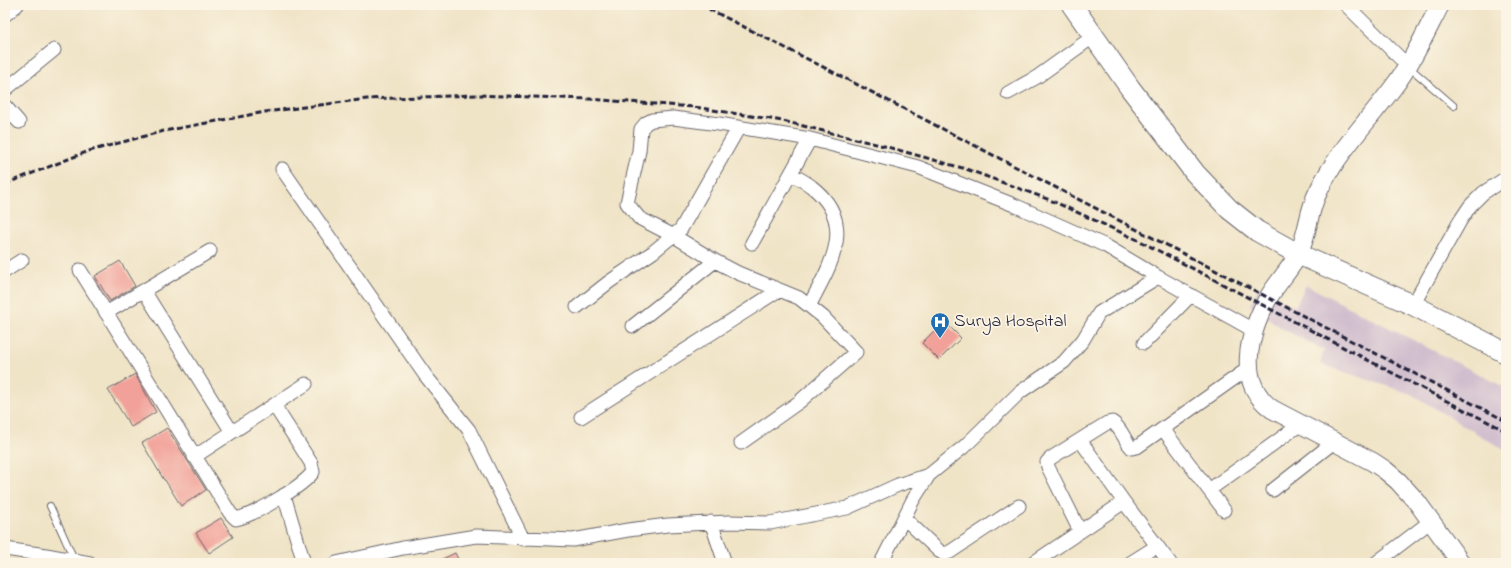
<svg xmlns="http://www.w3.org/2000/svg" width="1511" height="568" viewBox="0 0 1511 568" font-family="'Indie Flower',sans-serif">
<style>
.industrial{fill:#d0bdce}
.building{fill:#f1a199}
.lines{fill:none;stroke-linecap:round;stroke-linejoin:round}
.lane-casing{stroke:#6a666c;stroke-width:8}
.street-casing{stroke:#6a666c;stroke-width:15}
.secondary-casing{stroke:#6a666c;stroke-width:20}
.primary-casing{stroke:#6a666c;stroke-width:22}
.lane{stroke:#fff;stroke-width:6}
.street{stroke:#fff;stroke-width:13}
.secondary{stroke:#fff;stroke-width:18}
.primary{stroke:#fff;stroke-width:20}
.rail{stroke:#22223b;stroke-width:3;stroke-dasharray:6 3;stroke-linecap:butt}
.labels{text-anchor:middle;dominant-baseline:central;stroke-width:3.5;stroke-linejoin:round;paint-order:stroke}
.poi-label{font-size:18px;fill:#22223b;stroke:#fcf5e5;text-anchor:start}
</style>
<rect width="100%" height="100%" fill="#fcf5e5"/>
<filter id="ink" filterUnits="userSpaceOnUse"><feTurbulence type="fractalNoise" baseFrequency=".025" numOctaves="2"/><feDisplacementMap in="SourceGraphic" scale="8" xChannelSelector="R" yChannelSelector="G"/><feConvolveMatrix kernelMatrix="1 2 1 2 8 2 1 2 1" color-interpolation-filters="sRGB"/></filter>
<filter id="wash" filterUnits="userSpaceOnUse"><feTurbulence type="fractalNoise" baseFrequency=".012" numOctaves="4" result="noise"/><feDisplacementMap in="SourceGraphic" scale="16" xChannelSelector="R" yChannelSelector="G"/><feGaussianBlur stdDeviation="0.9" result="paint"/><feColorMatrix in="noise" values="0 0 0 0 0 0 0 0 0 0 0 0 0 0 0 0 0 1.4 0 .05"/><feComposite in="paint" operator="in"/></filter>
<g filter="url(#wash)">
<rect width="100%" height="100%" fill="#f0e4c7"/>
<!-- industrial -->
<path class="industrial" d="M1306 285 1506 388V451L1411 394 1320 364 1324 350 1283 329 1250 305 1258 288 1295 307Z"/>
<g id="blocks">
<!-- building -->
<path class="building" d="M120 261 135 286 110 301 95 276Z
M944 321 961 338 939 360 922 343Z
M135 374 156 412 131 427 108 390Z
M167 428 206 490 181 506 165 480H164L142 443Z
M221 518 233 537 209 553 196 533Z
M455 553 460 563H434Z"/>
</g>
</g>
<g filter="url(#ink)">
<use href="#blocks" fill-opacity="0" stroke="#6a666c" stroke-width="1"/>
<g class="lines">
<defs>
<path id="lane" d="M1409 67 1454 106
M50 506 74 559"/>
<path id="street" d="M1346 5 1408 66
M5 15 17 5
M5 90 54 50
M1008 93 1037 77 1094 36
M5 106 19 122
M282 169 425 375 469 430 523 539
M791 174C798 178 806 182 812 187 858 223 830 266 809 306
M752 243 810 139
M80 270 230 513 236 519C254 515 302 487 313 472L311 463 274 405
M5 271 22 260
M144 291 232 432
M1413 305 1460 221 1470 206 1483 193 1506 178
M577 307 609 282 653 252 681 229 739 127
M106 313 210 251
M633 326 715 261
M1144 343 1191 295
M581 417 779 290
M1163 429 1224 510
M1080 440 1124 502 1170 563
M741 443 799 402 856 352 823 317 799 298 738 273 715 261 674 236 639 218 627 203 639 151 641 129 646 123 652 120 673 118 719 124 810 139 918 167 1014 205 1106 246 1158 277 1253 330
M194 457 306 384
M1209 490 1301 424
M1273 490 1334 442
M284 495 304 563
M904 518 939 551 944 554 950 552 1019 506
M711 522 725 563
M1080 531 1048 467 1047 462 1051 458 1107 423 1112 422C1122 428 1124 441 1132 448L1137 447 1249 368
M5 549 46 555 90 563
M336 563 403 548 476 536 573 540 628 530 668 525 729 522 770 523 847 508 898 485 929 475
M881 563 913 500 929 475 966 445 1020 392 1064 362 1083 340 1099 313 1158 277
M1033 563 1124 502
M1130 563 1157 546
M1376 563 1431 521"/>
<path id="secondary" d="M1440 5C1425 34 1412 63 1392 89 1367 122 1336 154 1318 192 1308 211 1308 235 1298 255 1289 271 1276 284 1267 300 1249 334 1235 382 1272 409L1373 462 1385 470 1398 481 1417 502 1461 563"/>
<path id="primary" d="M1072 5 1130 88 1195 173 1229 209 1257 231 1298 254 1413 305 1506 353"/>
</defs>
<!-- lane casing -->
<use href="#lane" class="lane-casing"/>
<!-- street casing -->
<use href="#street" class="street-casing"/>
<!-- secondary casing -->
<use href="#secondary" class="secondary-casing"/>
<!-- primary casing -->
<use href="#primary" class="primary-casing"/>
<!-- lane -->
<use href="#lane" class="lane"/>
<!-- street -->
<use href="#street" class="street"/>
<!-- secondary -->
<use href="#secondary" class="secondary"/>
<!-- primary -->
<use href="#primary" class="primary"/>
<!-- rail -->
<path class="rail" d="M701 5 829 70 1506 421
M5 184 89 151 164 131 265 112 367 99 476 95 589 99 694 107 783 121 884 146 966 169 1050 200 1138 240 1431 393 1506 431"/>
</g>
</g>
<!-- icons -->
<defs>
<symbol id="hospital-pin" viewBox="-11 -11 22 30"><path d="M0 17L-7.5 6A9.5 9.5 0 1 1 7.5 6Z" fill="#1f6fb2" stroke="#fcf5e5"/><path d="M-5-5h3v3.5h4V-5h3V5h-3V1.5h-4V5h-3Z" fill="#fff"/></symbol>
</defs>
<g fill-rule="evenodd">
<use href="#hospital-pin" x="929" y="311" width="22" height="30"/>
</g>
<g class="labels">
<!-- poi labels -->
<g class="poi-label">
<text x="954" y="322">Surya Hospital</text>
</g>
</g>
<!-- margin -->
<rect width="1511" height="568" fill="none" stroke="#fcf5e5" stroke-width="20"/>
</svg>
